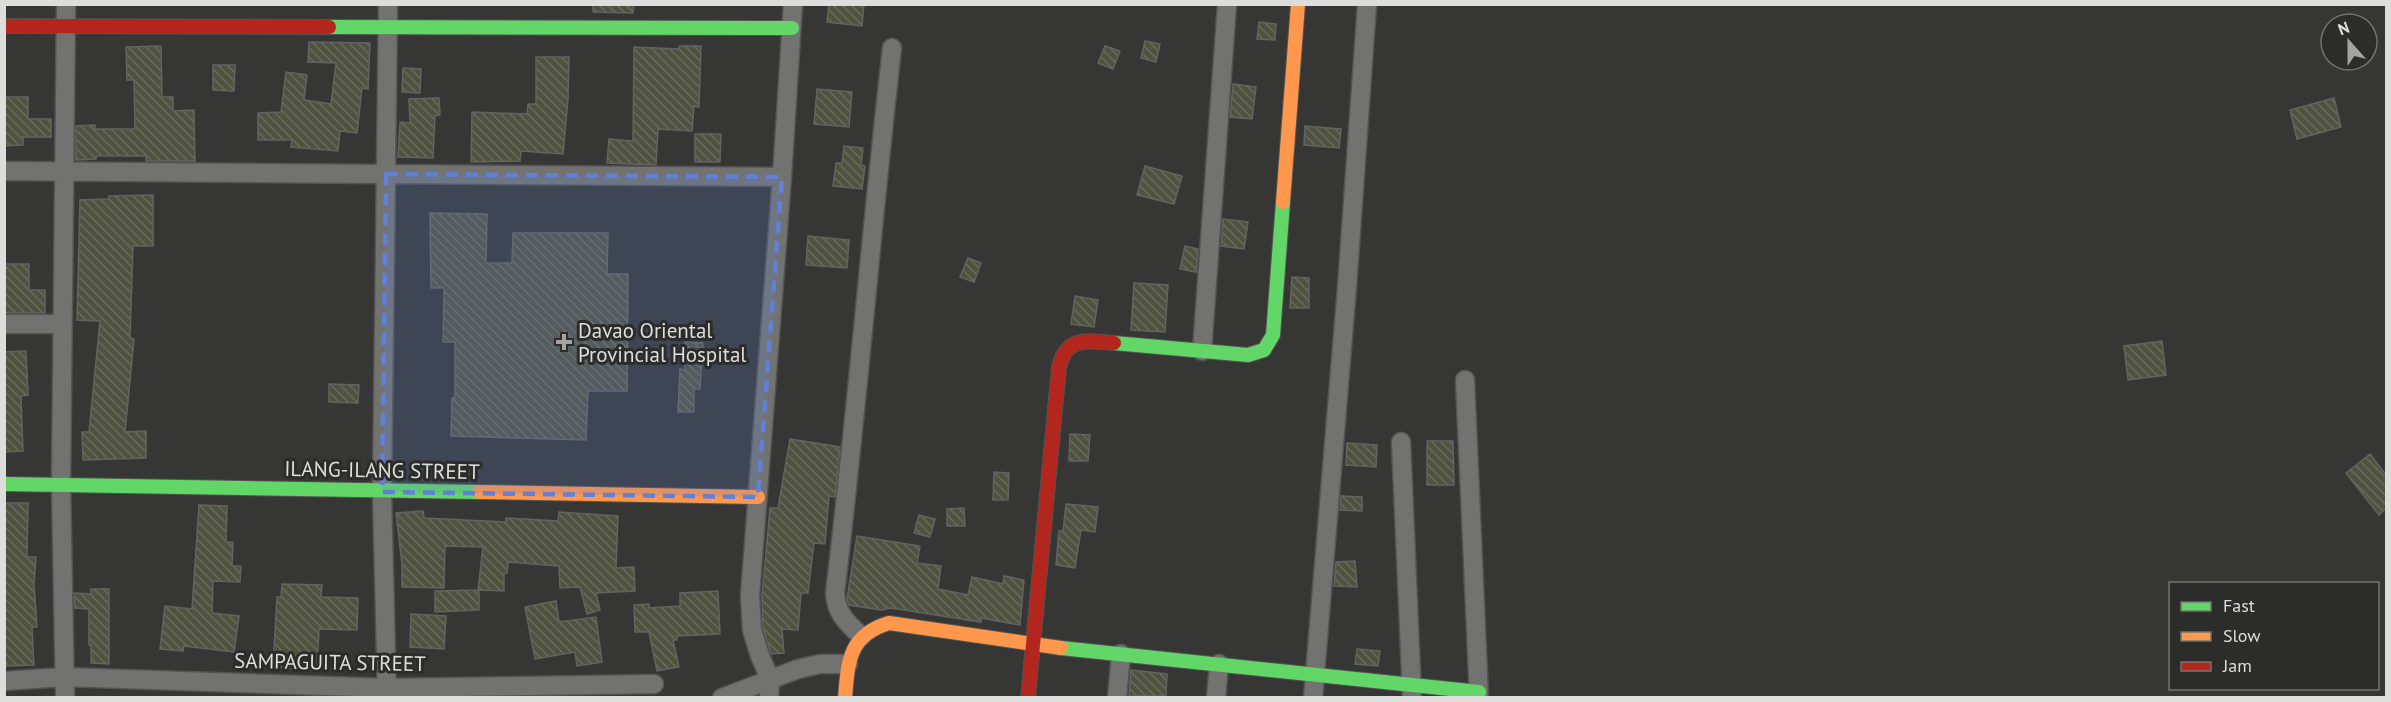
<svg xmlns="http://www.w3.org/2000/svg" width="2391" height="702" viewBox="0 0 2391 702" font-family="'PT Sans',sans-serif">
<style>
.building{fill:url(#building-back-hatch);stroke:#636362;stroke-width:1.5}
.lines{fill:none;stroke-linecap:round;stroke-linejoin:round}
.street-casing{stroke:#535453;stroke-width:21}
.fast-casing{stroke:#535453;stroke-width:16}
.slow-casing{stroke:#535453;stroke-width:16}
.jam-casing{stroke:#535453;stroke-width:16}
.street{stroke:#727270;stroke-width:18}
.fast{stroke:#63d668;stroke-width:14}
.slow{stroke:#ff974d;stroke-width:14}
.jam{stroke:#b3261e;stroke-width:14}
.marked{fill:#6080d9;fill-opacity:0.2;stroke:#6080d9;stroke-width:4.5;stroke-dasharray:12 8;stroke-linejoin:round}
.poi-dot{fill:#a3a3a2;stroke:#2c2d2a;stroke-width:2}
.labels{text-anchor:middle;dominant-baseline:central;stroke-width:6;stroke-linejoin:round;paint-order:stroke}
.poi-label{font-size:21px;fill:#dddedc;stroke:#2c2d2a;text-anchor:start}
.street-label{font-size:21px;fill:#dddedc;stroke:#2c2d2a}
</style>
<defs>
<pattern id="building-back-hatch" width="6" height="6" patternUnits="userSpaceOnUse" patternTransform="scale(1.5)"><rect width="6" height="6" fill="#505240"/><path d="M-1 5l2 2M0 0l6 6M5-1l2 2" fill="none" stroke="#696a5b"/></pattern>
</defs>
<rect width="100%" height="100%" fill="#363635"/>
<!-- building -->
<path class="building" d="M593 4H634L633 13 593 12Z
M829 4H864L862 26 827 22Z
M1259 22 1276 24 1275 40 1257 39Z
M1145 41 1160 44 1156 62 1141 58Z
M309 42 370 43 368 89 362 88 357 133 340 131 338 151 291 147 292 140H258V113L281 112 286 72 307 75 304 100 331 104 336 63 308 62Z
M161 46 162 97H173V111L194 110 195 161H146V156H96V159L76 160V126L95 125V129H135L134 80H127L126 47Z
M679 46H701L699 107 694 106 692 131 658 129 656 165 607 163 609 139 633 141 634 47 679 49Z
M1105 46 1120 51 1113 69 1098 63Z
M536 57H569L568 99 563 154 521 151 520 161 471 162 472 112 527 114 528 104H536Z
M213 65H235L234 91 213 90Z
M403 68 421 69 420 93 402 92Z
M1233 84 1256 87 1252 119 1230 117Z
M817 89 852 92 849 127 814 124Z
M4 97H28V119H51V137H23V145L4 146Z
M439 98 440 115 435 116 433 158 398 157 400 122 410 123 409 99Z
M2334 98 2341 127 2297 139 2290 110Z
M1305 126 1341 129 1339 148 1304 145Z
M695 134H721L720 162H695Z
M844 146 863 148 861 165 865 166 862 189 833 186 836 163H842Z
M1145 166 1182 176 1174 204 1137 195Z
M153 195V246H133L130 338 134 339 125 432 146 431V458L83 460 82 432H89L100 321 77 320 80 200 109 199V196Z
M430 213 487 214 486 263H512L513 233H608L607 274H628L627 391H588L586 440 451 436 452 398H455V342H443L444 288H431Z
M1223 219 1248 222 1244 249 1221 246Z
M808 236 849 240 847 268 806 265Z
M1185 246 1198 249 1196 272 1180 269Z
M968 258 981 263 974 282 960 277Z
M4 264H29V290H45V313H4Z
M1292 277 1309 278V308H1290Z
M1134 283 1168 285 1165 332 1131 330Z
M1075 296 1098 300 1094 327 1071 324Z
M2162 341 2166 375 2128 380 2124 346Z
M685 342 703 343 700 389H694V412H678L680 369 685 370Z
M26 351 28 395 21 396 23 451 4 452V352Z
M329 384 359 385 358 403 329 402Z
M1070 434 1090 435 1088 461H1069Z
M790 439 840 447 835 497 829 496 825 544 814 543 808 593H801L798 630 782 629 784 653 771 654 763 628 762 596 770 508H778Z
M1427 441H1453L1454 485H1427Z
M1347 443 1377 445 1376 467 1346 465Z
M2370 454 2386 475V508L2379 515 2346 473Z
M994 472 1009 473 1008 500H993Z
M1341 496 1362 497V511L1340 510Z
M4 503H28L27 557H36L34 584 37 627H32L34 665 4 666Z
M1066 504 1098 507 1095 532 1081 530 1075 568 1056 565 1059 531H1063Z
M199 505 227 506 226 542H233L232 566H241L240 582 213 581 212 613 239 616 234 652 184 646 183 651 160 649 165 606 192 609Z
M964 508 965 526H947V509Z
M423 511 424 518 506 522V518L558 521 559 512 618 516 616 568 634 567 635 591 596 593 600 610 587 614 580 587 560 588 559 566 508 562 507 573H504V591L479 590V610L435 612V591L478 590 483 547 445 546 444 588 402 587V564L396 513Z
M919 515 935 519 930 537 914 533Z
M857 536 920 546 917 563 941 566 938 589 968 595 972 577 1003 584 1004 576 1024 580 1020 625 981 618V622L891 608 881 610 849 605 847 599Z
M1355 561 1357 587 1334 586 1336 562Z
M282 584 322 585 321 597 358 598 357 630 319 629 317 671 273 667 277 597H281Z
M91 589H109V664L91 663V645H89V609L75 608 74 593 91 594Z
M718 591 720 634 677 636V640H673L679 667 657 671 649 632H635L634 605 649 604V608L680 606V593Z
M556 601 559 622 596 617 602 662 577 666 575 652 535 659 525 607Z
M411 614 446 616 444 649 410 647Z
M1357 649 1380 651 1378 666 1355 664Z
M1131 670 1167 674 1166 696H1129Z"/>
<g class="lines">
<defs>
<path id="street" d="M4 171 782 177
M4 324H63
M1202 351 1227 4
M1465 380 1479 698
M1401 442 1412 696
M861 636C847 623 836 613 835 593 857 412 871 230 892 48
M4 681 64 677 387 688 654 684
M65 698 61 484 66 4
M387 698 382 492 388 4
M722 698 798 669 820 664H848
M769 698 770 679 760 656 752 630 750 596 782 177 793 4
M1117 698 1121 654
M1216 698 1219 664
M1313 698 1347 287 1367 4"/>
<path id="fast" d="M329 27 792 28
M1114 343 1248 355 1264 350 1273 335 1283 202
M4 484 479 492
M1061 648 1479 692"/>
<path id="slow" d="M1283 202 1298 4
M479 492 758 497
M845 698C848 661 849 635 889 623L1061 648"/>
<path id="jam" d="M4 26 329 27
M1028 698 1059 367C1067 335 1088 341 1114 343"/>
</defs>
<!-- street casing -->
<use href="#street" class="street-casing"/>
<!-- fast casing -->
<use href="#fast" class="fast-casing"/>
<!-- slow casing -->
<use href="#slow" class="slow-casing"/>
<!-- jam casing -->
<use href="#jam" class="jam-casing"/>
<!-- street -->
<use href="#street" class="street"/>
<!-- fast -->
<use href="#fast" class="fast"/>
<!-- slow -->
<use href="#slow" class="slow"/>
<!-- jam -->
<use href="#jam" class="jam"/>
</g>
<!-- marked area -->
<path class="marked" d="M386 174 782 177 758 497 382 492Z"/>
<!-- markers -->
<path class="poi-dot" d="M561 333h6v6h6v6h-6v6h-6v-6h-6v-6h6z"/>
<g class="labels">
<!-- poi labels -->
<g class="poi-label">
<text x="578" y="330">Davao Oriental<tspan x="578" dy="24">Provincial Hospital</tspan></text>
</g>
<!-- street labels -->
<g class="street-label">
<text transform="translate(382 470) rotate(1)">ILANG-ILANG STREET</text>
<text transform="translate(330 662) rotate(1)">SAMPAGUITA STREET</text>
</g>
</g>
<!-- border -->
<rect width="2391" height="702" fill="none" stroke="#dddedc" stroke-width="12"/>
<!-- legend -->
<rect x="2169" y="582" width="210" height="108" fill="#2c2d2a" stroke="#737471" stroke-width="1.5"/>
<rect x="2181" y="602" width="30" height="9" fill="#63d668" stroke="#737471" stroke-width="1.5"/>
<text x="2223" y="612" font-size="18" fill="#dddedc">Fast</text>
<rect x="2181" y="632" width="30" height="9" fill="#ff974d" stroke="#737471" stroke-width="1.5"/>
<text x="2223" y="642" font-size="18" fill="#dddedc">Slow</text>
<rect x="2181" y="662" width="30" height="9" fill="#b3261e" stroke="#737471" stroke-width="1.5"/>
<text x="2223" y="672" font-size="18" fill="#dddedc">Jam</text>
<!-- north arrow -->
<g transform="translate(2349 42) rotate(339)"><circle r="28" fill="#2c2d2a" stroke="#737471" stroke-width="1.5"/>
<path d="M0-4.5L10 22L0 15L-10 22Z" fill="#a3a3a2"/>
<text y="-9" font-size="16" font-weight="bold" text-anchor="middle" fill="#dddedc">N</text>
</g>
</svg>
